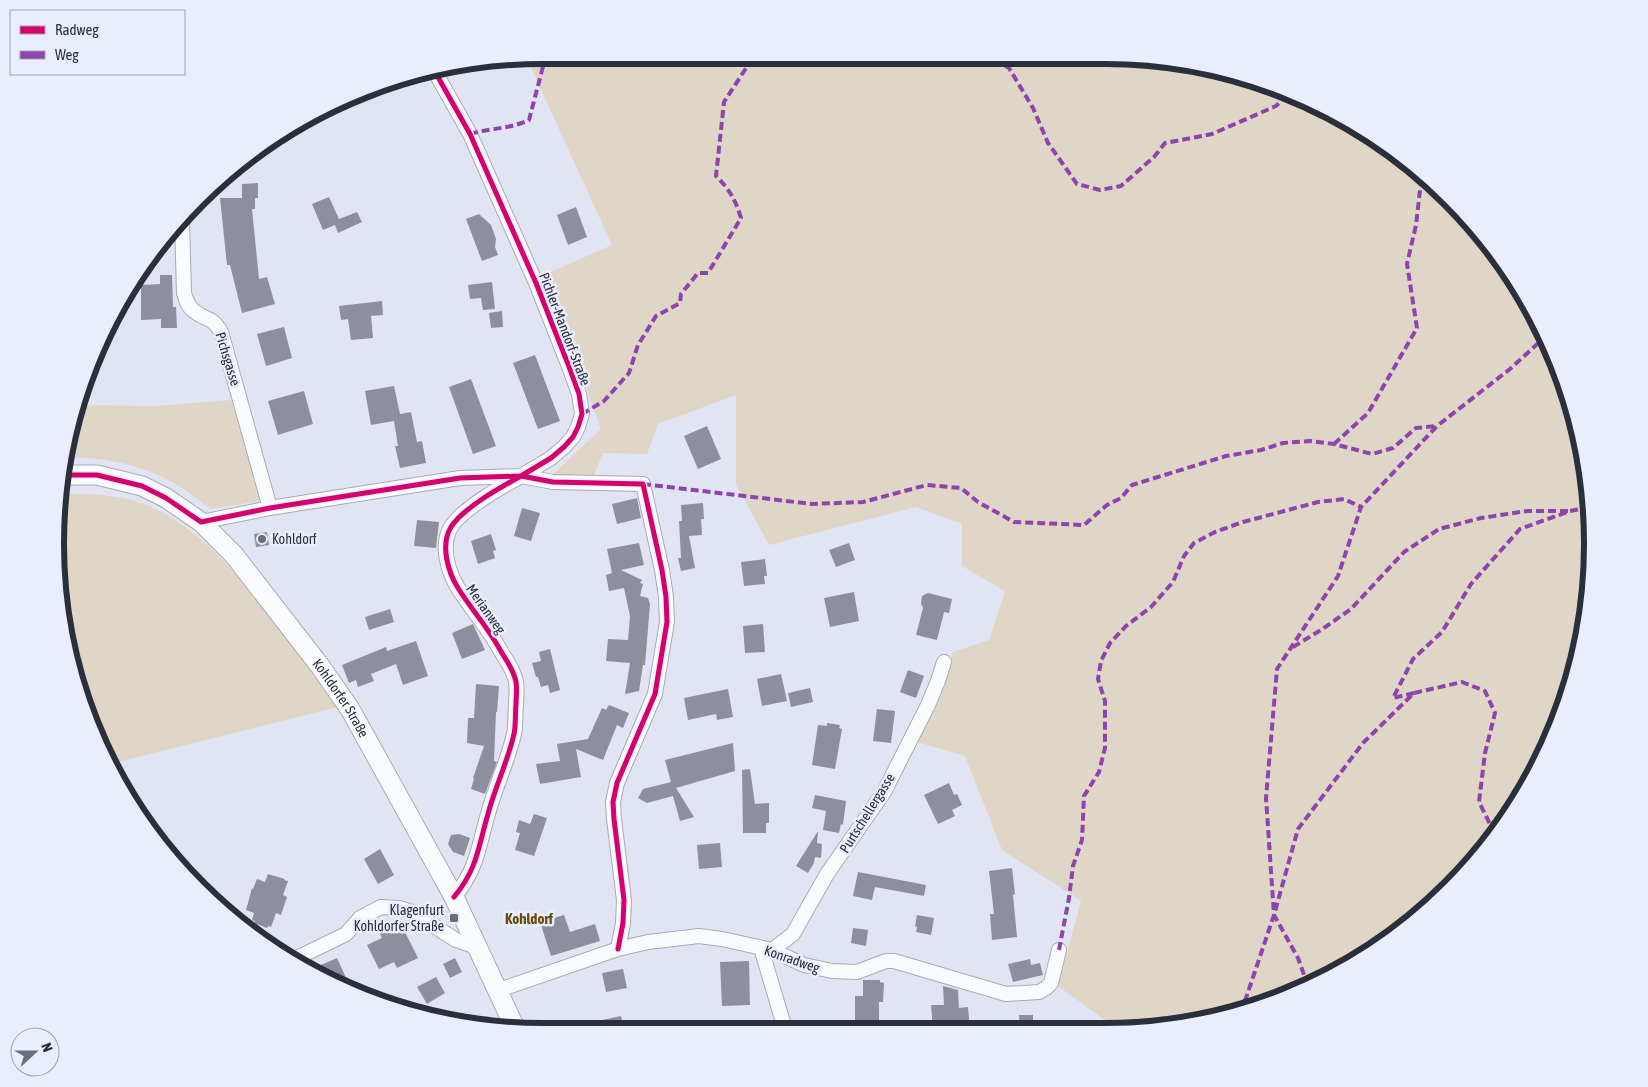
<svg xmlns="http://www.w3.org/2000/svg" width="1648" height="1087" viewBox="0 0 1648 1087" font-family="'Asap Condensed',sans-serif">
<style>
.green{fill:#e0d6c8}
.building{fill:#8d909c}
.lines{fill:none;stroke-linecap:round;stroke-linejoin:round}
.street-casing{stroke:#a8abb7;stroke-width:16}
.secondary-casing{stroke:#a8abb7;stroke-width:21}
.street{stroke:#fafbfd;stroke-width:14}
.secondary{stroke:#fafbfd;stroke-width:19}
.quiet{stroke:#8e44ad;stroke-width:4;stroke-dasharray:8 4;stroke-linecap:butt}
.cycleway-casing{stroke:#eaeefc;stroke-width:8}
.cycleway{stroke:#d6006c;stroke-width:5}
.poi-dot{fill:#6b6e7b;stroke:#eaeefc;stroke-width:2}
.labels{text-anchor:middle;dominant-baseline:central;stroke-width:5;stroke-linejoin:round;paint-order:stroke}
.street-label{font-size:14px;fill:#2b2e3b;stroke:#eaeefc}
.poi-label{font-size:14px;fill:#2b2e3b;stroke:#eaeefc;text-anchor:start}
.neighbourhood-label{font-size:15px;font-weight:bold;fill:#684d15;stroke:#eaeefc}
.rim{fill:none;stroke:#2b2e3b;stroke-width:6}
</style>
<rect width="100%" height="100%" fill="#e1e4f3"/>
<!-- green -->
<path class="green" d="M527 59H1169L1320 105 1426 176 1492 246 1542 327 1576 417 1592 511 1589 607 1567 700 1528 787 1472 865 1402 931 1321 981 1231 1015 1136 1031H1120L1058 986 1081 901 1002 850 965 756 917 742 953 652 989 640 1005 591 962 566V524L916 507 769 545 736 484V395L658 424 647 454 603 453 593 477 553 474 601 429 546 274 612 245Z
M231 400 261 501 210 509C201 502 192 494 182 488 149 467 106 456 67 458L77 405 156 406Z
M60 494C93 493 130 495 160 511 209 537 243 582 276 625 297 653 318 680 338 707L110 764 92 731 72 670 56 512Z"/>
<!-- building -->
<path class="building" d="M258 183V198H255V209H252L259 279 267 277 275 304 242 313 230 265H227L220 198H242V184Z
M329 197 339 219 357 212 362 222 338 233 335 225 323 230 312 204Z
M576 207 587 237 568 245 557 215Z
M479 214 491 225 496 239 495 247 498 255 482 261 466 219Z
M160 275H172L173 307H176L177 328H161V319L141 320V285L160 284Z
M492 282 495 309 483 310 481 298 470 299 468 285Z
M382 301 383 315 371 316 373 338 351 340 348 319 341 320 339 306Z
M502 311 503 327 491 328 489 313Z
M284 327 292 358 266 366 257 334Z
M535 355 560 421 538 429 513 363Z
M471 379 496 446 473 454 449 387Z
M394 386 400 414 411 412 417 442 422 441 426 463 400 468 395 446H398L394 421 371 425 365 391Z
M304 391 313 424 278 435 268 401Z
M707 426 721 459 698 469 684 436Z
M637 498 641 518 617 524 612 504Z
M703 503 704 519H701L702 535 689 536 695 568 681 571 678 558H681L679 521H682L681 505Z
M522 508 540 513 531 541 514 536Z
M417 520 439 522 436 548 414 546Z
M267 532 269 545 256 547 254 534Z
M491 534 496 550 493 551 495 558 478 564 471 541Z
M639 543 644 565 621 570 642 580 640 583 643 584 640 596 648 598 650 604 645 665H643L639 691 625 694 630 663 606 661 608 639 628 640 630 616 624 588 609 591 606 575 612 573 607 549Z
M849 543 855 560 836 567 829 550Z
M765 559 767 576H764L765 584 744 586 741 562Z
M854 592 859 621 830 627 824 598Z
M928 593 952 599 949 613 944 612 937 640 916 635 923 608 921 604 922 596Z
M390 609 394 622 369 630 365 617Z
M473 624 485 650 462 659 452 633Z
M763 624 765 652 745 653 743 626Z
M416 641 428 676 403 685 396 664 371 674 374 681 358 687 356 680 349 683 342 665 386 647 387 651Z
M550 649 560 690 550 693 548 685 541 687 538 677H536L532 663 541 661 539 652Z
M908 670 924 676 916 698 900 692Z
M781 674 787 701 762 706 757 679Z
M476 684 499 686 497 712H496L494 761 497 762 485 794 471 789 474 779 473 778 484 746 467 743 468 718H474Z
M810 688 813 702 791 707 788 693Z
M728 689 733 717 717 720 716 714 688 720 684 698Z
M609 705 629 713 623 728 617 725 603 760 576 749 581 777 540 784 536 764 560 761 557 744 588 739 602 708 606 710Z
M877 709 895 711 891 743 873 741Z
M827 723 840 725 839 728 842 729 835 769 812 765 818 725 827 726Z
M733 743 735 771 676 788 694 817 680 821 673 796 647 803 638 798 643 789 671 782 665 760Z
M750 769 755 804 769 803V823H766V833H743L742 770Z
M949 783 954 795 957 794 962 805 952 810 955 816 938 824 924 795Z
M815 795 846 801 843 825 841 824 839 833 823 830 826 811 812 808Z
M534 814 547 818 534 856 515 850 520 833 516 832 519 820 530 824Z
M818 831 817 843 822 844 821 858 815 857 814 863 808 873 796 866Z
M459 834 470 838 464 856 453 852 448 844 451 835Z
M720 843 722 867 699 869 697 845Z
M380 849 394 875 378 884 364 859Z
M1012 868 1015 894 1013 895 1017 937 992 940 990 914H994L989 871Z
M858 872 926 885 924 896 875 887 872 900 853 896Z
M268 874 285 879 284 880 288 881 283 895 287 897 281 915 276 913 271 927 268 926 267 928 254 923 255 921 252 920 254 913 246 910 252 888 253 889 257 879 265 882Z
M564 915 570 932 595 924 600 941 551 956 540 922Z
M917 915 934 918 931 935 916 932 917 927 915 926Z
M400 922 418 958 397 968 394 962 379 969 367 945 382 938 379 932Z
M853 928 868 930 866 946 851 943Z
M337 958 353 993 314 968Z
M455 958 462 972 450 978 443 964Z
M1030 959 1031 965 1040 963 1043 975 1013 982 1008 964Z
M749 961 750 1005 722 1006 720 962Z
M623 969 627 988 606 992 602 973Z
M436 977 445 993 427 1004 417 987Z
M863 980H880V982L884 983 883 1002H879V1030H855V996H863Z
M943 986 958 990 959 1008 968 1007 970 1030H933L931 1005H944Z
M1019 1015H1033V1030H1020Z
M621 1016 624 1029 588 1028V1023Z"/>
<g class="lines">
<defs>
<path id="street" d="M182 222 184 293C186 300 188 307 194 311 206 321 211 315 221 332L270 508
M201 522 270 508 460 478 521 476 551 458 564 447 573 437 578 427 582 414 579 394 568 364 536 283 470 134 434 70
M454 897C478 868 478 847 488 814 495 787 508 761 514 734 516 725 515 714 516 704 516 695 518 686 515 678 512 667 504 657 499 648 487 626 471 609 458 588 448 572 440 545 451 527 463 508 501 487 521 476L553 482 643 484 662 570 666 597 667 622 655 694 617 783 613 802 614 819 624 900 623 923 618 949
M761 948 785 1029
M772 950 793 934 827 874 884 792 928 705 938 681 944 662
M297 958 346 934 360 918 381 907 399 908 412 912 456 940 479 948
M499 990 618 949 648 942 699 936 722 939 772 950 804 965 832 971 857 972 886 961H894L1006 994 1039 992 1046 988 1051 983 1059 950"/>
<g id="secondary">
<path id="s1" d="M63 475H97L142 486 166 498 201 522 234 555 320 666 350 709 454 897 515 1028"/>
</g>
</defs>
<!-- street casing -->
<use href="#street" class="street-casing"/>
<!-- secondary casing -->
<use href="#secondary" class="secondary-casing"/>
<!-- street -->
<use href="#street" class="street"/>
<!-- secondary -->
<use href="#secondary" class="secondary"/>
<!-- quiet -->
<path class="quiet" d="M995 59 1009 68 1033 108 1048 143 1077 184 1100 190 1121 186 1154 157 1165 143 1212 134 1276 106 1285 97H1292
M470 134C490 128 510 129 529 120L545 59
M582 414 604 401 629 373 638 345 656 316 680 303 681 294 698 273H708L741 218C735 199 730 190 716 176L724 102 752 59
M1334 444 1368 413 1417 328 1407 264 1416 225 1422 173
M643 484 812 504 863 502 927 485 961 488 978 502 1014 522 1084 525 1107 505 1121 498 1132 485 1226 456 1261 450 1283 443 1310 441 1334 444 1372 454 1393 448 1416 428 1437 426
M1293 647 1321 630 1351 609 1404 552 1439 529 1481 518 1527 511H1570
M1414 693 1393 698 1413 659 1442 632 1471 584 1520 529 1570 511 1591 507
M1059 950 1069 898 1073 866 1082 840 1084 796 1099 772 1105 748V701L1098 679 1101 661 1110 643 1126 626 1151 607 1173 582 1184 556 1194 543 1215 532 1243 522 1318 502 1344 499 1361 507
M1308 986 1298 958 1274 915 1266 798 1277 669 1338 576 1361 507 1437 426 1510 369 1546 336
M1239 1012 1246 998 1274 915 1298 829 1363 743 1414 693 1462 682 1485 691 1495 713 1485 753 1479 802 1495 834"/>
<defs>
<path id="cycleway" d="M63 475H97L142 486 166 498 201 522 270 508 460 478 521 476 551 458 564 447 573 437 578 427 582 414 579 394 568 364 536 283 470 134 434 70
M454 897C478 868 478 847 488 814 495 787 508 761 514 734 516 725 515 714 516 704 516 695 518 686 515 678 512 667 504 657 499 648 487 626 471 609 458 588 448 572 440 545 451 527 463 508 501 487 521 476L553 482 643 484 662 570 666 597 667 622 655 694 617 783 613 802 614 819 624 900 623 923 618 949"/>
</defs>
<!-- cycleway casing -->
<use href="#cycleway" class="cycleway-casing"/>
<!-- cycleway -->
<use href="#cycleway" class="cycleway"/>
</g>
<!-- markers -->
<g class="poi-dot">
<circle cx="262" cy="539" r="5"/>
<rect x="449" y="913" width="10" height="10" rx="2.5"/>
</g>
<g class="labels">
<!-- street labels -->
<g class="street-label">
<text transform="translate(565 329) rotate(69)">Pichler-Mandorf-Straße</text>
<text transform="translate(228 359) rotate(73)">Pichsgasse</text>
<text transform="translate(486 609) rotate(55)">Merianweg</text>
<text stroke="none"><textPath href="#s1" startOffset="375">Kohldorfer Straße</textPath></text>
<text transform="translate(867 813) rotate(-58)">Purtschellergasse</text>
<text transform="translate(792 959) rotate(19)">Konradweg</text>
</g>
<!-- poi labels -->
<g class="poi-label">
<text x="272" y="539">Kohldorf</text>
<text x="444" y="910" text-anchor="end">Klagenfurt<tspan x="444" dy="16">Kohldorfer Straße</tspan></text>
</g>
<!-- neighbourhood labels -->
<g class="neighbourhood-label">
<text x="529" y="918">Kohldorf</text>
</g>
</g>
<!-- crop -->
<path d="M0 0H1648V1087H0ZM543 64H1105A479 479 0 0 1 1584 543V544A479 479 0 0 1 1105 1023H543A479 479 0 0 1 64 544V543A479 479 0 0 1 543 64Z" fill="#eaeefc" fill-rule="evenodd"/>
<path class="rim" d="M543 64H1105A479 479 0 0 1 1584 543V544A479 479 0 0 1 1105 1023H543A479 479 0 0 1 64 544V543A479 479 0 0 1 543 64Z"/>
<!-- legend -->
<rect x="10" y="10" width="175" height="65" fill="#eaeefc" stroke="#9ea1af"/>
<rect x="20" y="26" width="25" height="8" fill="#d6006c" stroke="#9ea1af"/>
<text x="55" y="35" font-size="15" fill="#2b2e3b">Radweg</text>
<rect x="20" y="51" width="25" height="8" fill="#8e44ad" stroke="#9ea1af"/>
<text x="55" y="60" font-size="15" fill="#2b2e3b">Weg</text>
<!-- north arrow -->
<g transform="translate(35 1052) rotate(69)"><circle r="24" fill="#eaeefc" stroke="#9ea1af"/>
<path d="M0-4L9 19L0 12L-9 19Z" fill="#6b6e7b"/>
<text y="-8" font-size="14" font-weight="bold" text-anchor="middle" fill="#2b2e3b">N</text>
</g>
</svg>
